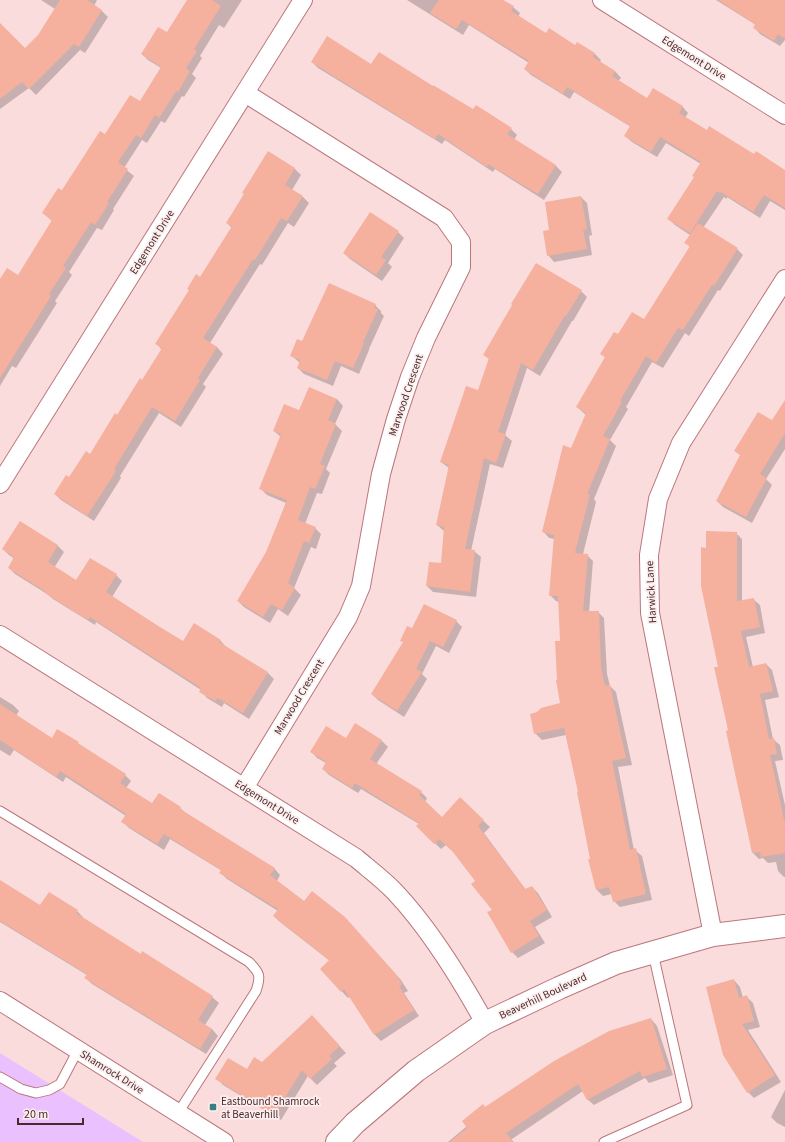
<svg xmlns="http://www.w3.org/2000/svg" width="785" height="1142" viewBox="0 0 785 1142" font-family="'Source Sans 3',sans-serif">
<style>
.green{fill:#eac0fe}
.shadow{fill:#0003}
.building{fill:#f6b09e}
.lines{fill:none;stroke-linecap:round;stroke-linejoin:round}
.service-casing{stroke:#bb767c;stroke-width:11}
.minor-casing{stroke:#bb767c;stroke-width:20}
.tertiary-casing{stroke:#bb767c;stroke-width:24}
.service{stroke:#fff;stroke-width:9}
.minor{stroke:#fff;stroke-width:18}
.tertiary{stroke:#fff;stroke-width:22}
.poi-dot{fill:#378080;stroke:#fdeeee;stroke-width:1.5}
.labels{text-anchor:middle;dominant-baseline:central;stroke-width:3.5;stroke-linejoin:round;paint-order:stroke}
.street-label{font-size:11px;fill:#472a2c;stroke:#fdeeee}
.poi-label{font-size:11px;fill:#472a2c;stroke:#fdeeee;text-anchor:start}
</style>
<rect width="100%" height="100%" fill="#fbdcdd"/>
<!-- green -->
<path class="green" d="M0 1053 143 1142H0Z"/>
<!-- shadow -->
<path class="shadow" d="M41 0H97L94 6 102 11 108 17 85 53 80 50 36 95 29 88 0 109V40L25 50 39 36 55 9Z
M188 0H242L224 28 219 25 200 56 202 58 192 74 196 78 184 97 182 96 165 123 161 121 147 143 142 140 124 168 134 176 113 209 114 210 102 230 97 228 69 272 72 275 55 301 57 303 16 368 12 366 0 386V281L18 276 52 221 43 213 63 192 105 136 140 102 161 68 148 60 142 54 167 33Z
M407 0H501L513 7 520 13 518 17 547 35 575 46 577 43 595 54 601 60 600 62 615 71 621 78 618 81 647 99 682 106 688 113 685 118 707 131 785 171V210L770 201 760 218 727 197V199L724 197 703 228 737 249 743 255 720 291 718 290 689 336 685 333 663 368 652 362 626 407 628 409 610 440 616 446 594 499 596 502 583 554 587 555 593 561 589 612H598L604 618 607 674 610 686 616 692 632 765 618 767 634 850H635L642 856 652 900 620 907 614 901 612 894 603 896 597 890 579 793 566 735 542 740 535 733 561 703 558 680 561 642 559 602 556 601 550 595 555 539 549 538 543 531 572 449 586 415 577 407 606 358 601 354 618 336 644 320 690 247 686 243 690 235 675 225 669 219 695 178 701 164 666 143 657 157 632 142 625 136 631 127 574 92 570 99 531 75 525 69 529 63 469 25 463 35Z
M716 0H784L785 1V40L780 46 760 34 754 27 756 25Z
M312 62 372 65 511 129 517 135 514 140 556 166 562 172 544 200 495 169 493 172 445 140 442 144 318 68Z
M268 153 295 169 301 175 292 190 303 197 309 203 294 227 288 223 262 265 260 264 210 343 217 347 223 354 203 384 206 387 181 427 159 413 120 476 121 478 94 521 61 500 55 494 90 455 142 381 162 350 157 344 232 228 227 223Z
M581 197 587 203 592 235 589 236 592 255 554 262 548 255 551 231Z
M398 232 404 238 388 263 392 267 382 281 350 259 344 253Z
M581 291 587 297 573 321H572L540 376 527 368 505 435 512 441 503 468 490 464 471 551H474L481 557 476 597 433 592 427 586 442 564 445 532 437 525 449 468 441 462 479 392 489 359 484 355Z
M375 305 381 311V313L384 316 369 349V350L359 374 341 366 333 386 304 374 298 368 300 363 292 356Z
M337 399 343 406 335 424 342 431 326 469 330 473 322 494 317 493 305 524 315 528 321 534 316 549 311 547 294 588 301 595 288 616 278 609 270 623 244 607 238 601 267 552 286 503 267 495 261 489 281 437 274 431 299 412Z
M785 402V449L766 479 772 485 752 523 723 507 717 501 741 456 736 451 773 421Z
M20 522 58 546 64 552 54 568 76 581 116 575 122 581 112 597 183 642 220 640 226 647 268 673 274 679 249 719 224 703 222 707 207 698 201 691V690L96 622 95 625 53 599 47 594 15 574 9 568 15 559 9 555 3 549Z
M736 533 742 539V601L753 599 760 605 765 633 746 637 753 667 766 664 772 670 779 697 765 700 773 739 780 745 783 760 775 761 785 805V877H784L778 871 776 862 768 863 763 858 759 859 753 853 727 732 729 731 719 667 707 549Z
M456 621 462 627 449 653 436 646 422 674 427 679 404 717 378 700 372 694 412 629Z
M0 697 13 705 19 711 16 716 52 739 125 775 131 781 126 788 153 805 180 808 187 814 274 868 280 875 277 881 305 902 351 925 401 980 408 991 404 993 419 1016 381 1041 375 1035 350 996 348 998 321 969 330 961 280 922 274 916 278 911 227 879 221 873 222 871 170 839 164 850 129 828 123 822 126 816 66 777 63 782 14 750 10 756 0 750Z
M346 739 381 740 388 747 376 764 421 792 427 798 425 802 442 818 460 799 490 827 484 833 526 890 532 887 538 893 552 917 535 927 545 943 518 958 512 952 488 913 493 910 477 881 455 853 446 845 441 849 417 826 419 824 361 789 358 793 329 775 323 769 326 763 317 758 311 751Z
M0 881 41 907 77 911 83 917 82 919 141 955 142 953 212 997 219 1003 205 1025 212 1029 218 1036 206 1054 92 984 86 978 87 975 0 922Z
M734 980 740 987 743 998 747 997 753 1003 760 1027 748 1030 781 1082 754 1098 748 1092Z
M651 1019 657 1026 673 1075 649 1083 645 1078 594 1105 587 1099 583 1091 512 1139 510 1142H448L467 1126 485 1108Z
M318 1023 346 1053 334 1063 337 1066 317 1085 308 1076 281 1120 223 1085 217 1078 247 1071 262 1063Z
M785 1090V1127L777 1123 771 1117Z"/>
<!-- building -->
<path class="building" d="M60 0H87L102 10 79 47 74 44 29 89 22 82 0 99V23L25 48 38 35Z
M187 0H212L221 6 194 49 197 51 186 68 190 71 178 92 176 91 159 118 155 115 141 138 136 135 118 162 128 169 107 202 109 203 95 225 91 222 63 266 66 268 49 294 51 296 0 378V279L7 268 18 275 52 220 42 213 58 188 62 190 100 131 105 134 130 95 140 101 161 67 141 54 158 27 167 32Z
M439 0H503L514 6 511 11 546 33 549 28 575 45 577 42 595 53 593 57 615 71 612 76 647 98 653 88 683 106 679 113 707 130 709 126 754 154 756 151 785 170V208L764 195 753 212 721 192 720 193 717 191 690 233 667 219 694 177 692 176 701 162 660 137 651 152 624 136 630 126 567 87 563 94 524 69 529 61 462 20 456 29 430 13Z
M718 0H785V39L778 34 774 41 753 28 755 24Z
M327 36 371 64 379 52 433 86V85L473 109 476 105 512 128 507 134 556 165 538 194 488 164 487 167 438 134 435 139 311 62Z
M268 151 295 168 285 185 303 196 287 221 281 218 255 260 253 259 203 338 217 347 198 378 200 380 175 421 152 407 114 469 116 471 87 516 54 494 66 475 69 477 86 451 90 454 115 413 117 415 140 378 142 380 162 348 155 344 189 290 187 289 196 274 200 277 232 226 226 223 244 194 242 193Z
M581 196 587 229 583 230 587 249 547 256 543 231 549 230 545 202Z
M370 212 399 231 381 257 386 260 376 275 343 253Z
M698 223 738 248 714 286 712 285 683 330 678 328 656 363 646 356 620 401 622 402 603 436 610 439 587 494H590L575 553 588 554 583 611H599L601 667 605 686 610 685 626 758 612 761 630 850 636 848 646 894 613 902 609 887 596 890 588 859H590L577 792H578L564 728 534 734 530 714 537 712 541 708 560 703 556 680H557L555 641H560L558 596H549L554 535 542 532 563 445 571 448 586 413 576 407 605 357 600 354 614 332 618 334 632 312 644 319 690 246 684 243Z
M536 263 582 290 566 316 565 315 533 370 521 363 498 432 506 434 496 463 484 458 465 549 475 550 470 592 426 586 429 562 441 563 444 527 436 525 449 465 440 462 466 386 478 390 489 358 483 355 512 305 511 304Z
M329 283 376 304 374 308 378 309 363 342 364 343 353 368 335 361 327 380 297 368 300 360 290 356 297 339 302 341Z
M309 387 337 399 328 420 336 424 320 464 325 466 315 489 310 487 298 520 316 527 309 543 304 541 288 583 295 588 282 610 271 604 263 617 237 601 266 552 287 500 259 489 281 434 273 431 284 404 299 410Z
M785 400V433L760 474 767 478 746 517 716 501 740 455 734 451 758 412 772 420Z
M20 521 58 545 48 562 76 580 90 558 117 574 106 592 155 624 183 641 194 623 221 640 219 642 268 672 243 713 218 698 215 701 199 692 201 688 90 617 88 620 45 593 46 592 8 568 14 557 2 549Z
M706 531 737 532V601L754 598 760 627 741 631 749 667 766 663 773 691 760 694 769 739 774 738 777 754 770 755 785 824V853L761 857 760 852 752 853 726 731 728 730 714 667H718L701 586V547L706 548Z
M424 604 457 620 443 647 430 641 416 669 422 672 397 711 371 694 403 642 400 641 407 626 412 628Z
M0 704 52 738 57 729 79 742 78 743 126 774 120 783 152 803 159 793 181 807 180 809 275 868 270 875 304 901 312 891 345 917 395 973 402 984 399 986 414 1010 374 1035 344 989 341 992 320 969 329 960 273 916 278 909 219 873 221 870 164 834 157 844 121 822 126 814 60 771 56 777 0 740Z
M355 723 382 740 370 759 422 791 419 795 442 817 460 797 484 820 478 826 525 889 532 886 547 910 530 921 539 936 511 953 487 912 492 910 471 884 475 881 453 852 439 839 434 844 416 826 419 823 355 783 352 788 322 769 326 762 310 752 326 726 346 738Z
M0 880 40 905 49 892 78 910 76 913 141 954 142 951 213 996 198 1020 212 1029 200 1049 84 978 87 974 0 921Z
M734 979 739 998 747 995 754 1021 742 1024 775 1075 747 1093 723 1055 706 987Z
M312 1015 340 1046 329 1056 332 1059 310 1079 302 1070 274 1115 215 1079 228 1058 247 1069 254 1057 262 1062Z
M651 1018 667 1069 642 1077 640 1071 587 1100 578 1084 506 1133 514 1142H450L467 1128 462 1121 483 1104 485 1107 554 1061 609 1031Z"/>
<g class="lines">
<defs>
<path id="service" d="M0 811 249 962C260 973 261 976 256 991L178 1113
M0 1077 21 1089 36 1093 49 1090 60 1084 78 1050
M604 1142 687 1105 653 953"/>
<path id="minor" d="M602 0 785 115
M0 484 303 0
M0 635 356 858C369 869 384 880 395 892 430 929 460 978 485 1023
M244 788 348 617 361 586 381 474 396 419 410 377 426 338 461 267V242L444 218 245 93
M713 935 650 613 649 555 658 499 681 443 785 279
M0 1001 224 1142"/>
<path id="tertiary" d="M337 1142 355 1123 416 1071 485 1023 559 988 616 963 713 935 785 926"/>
</defs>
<!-- service casing -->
<use href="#service" class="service-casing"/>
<!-- minor casing -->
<use href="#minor" class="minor-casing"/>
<!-- tertiary casing -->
<use href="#tertiary" class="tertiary-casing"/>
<!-- service -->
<use href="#service" class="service"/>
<!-- minor -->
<use href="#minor" class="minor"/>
<!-- tertiary -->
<use href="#tertiary" class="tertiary"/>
</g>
<!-- markers -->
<rect class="poi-dot" x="209" y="1103" width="8" height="8" rx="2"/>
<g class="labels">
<!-- street labels -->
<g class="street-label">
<text transform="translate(694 58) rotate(32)">Edgemont Drive</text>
<text transform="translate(152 242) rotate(-58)">Edgemont Drive</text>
<text transform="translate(406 395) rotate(-71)">Marwood Crescent</text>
<text transform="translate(651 592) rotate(-93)">Harwick Lane</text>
<text transform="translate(299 697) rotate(-59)">Marwood Crescent</text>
<text transform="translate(267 802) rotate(32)">Edgemont Drive</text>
<text transform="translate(543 996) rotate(-25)">Beaverhill Boulevard</text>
<text transform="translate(112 1072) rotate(32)">Shamrock Drive</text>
</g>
<!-- poi labels -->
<g class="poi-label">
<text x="221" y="1101">Eastbound Shamrock<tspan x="221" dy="13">at Beaverhill</tspan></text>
</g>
</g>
<!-- scale -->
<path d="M18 1118v6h65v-6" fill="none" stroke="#472a2c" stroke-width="2"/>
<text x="24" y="1118" font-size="12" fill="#472a2c" stroke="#fdeeee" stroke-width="3" paint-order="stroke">20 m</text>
</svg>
